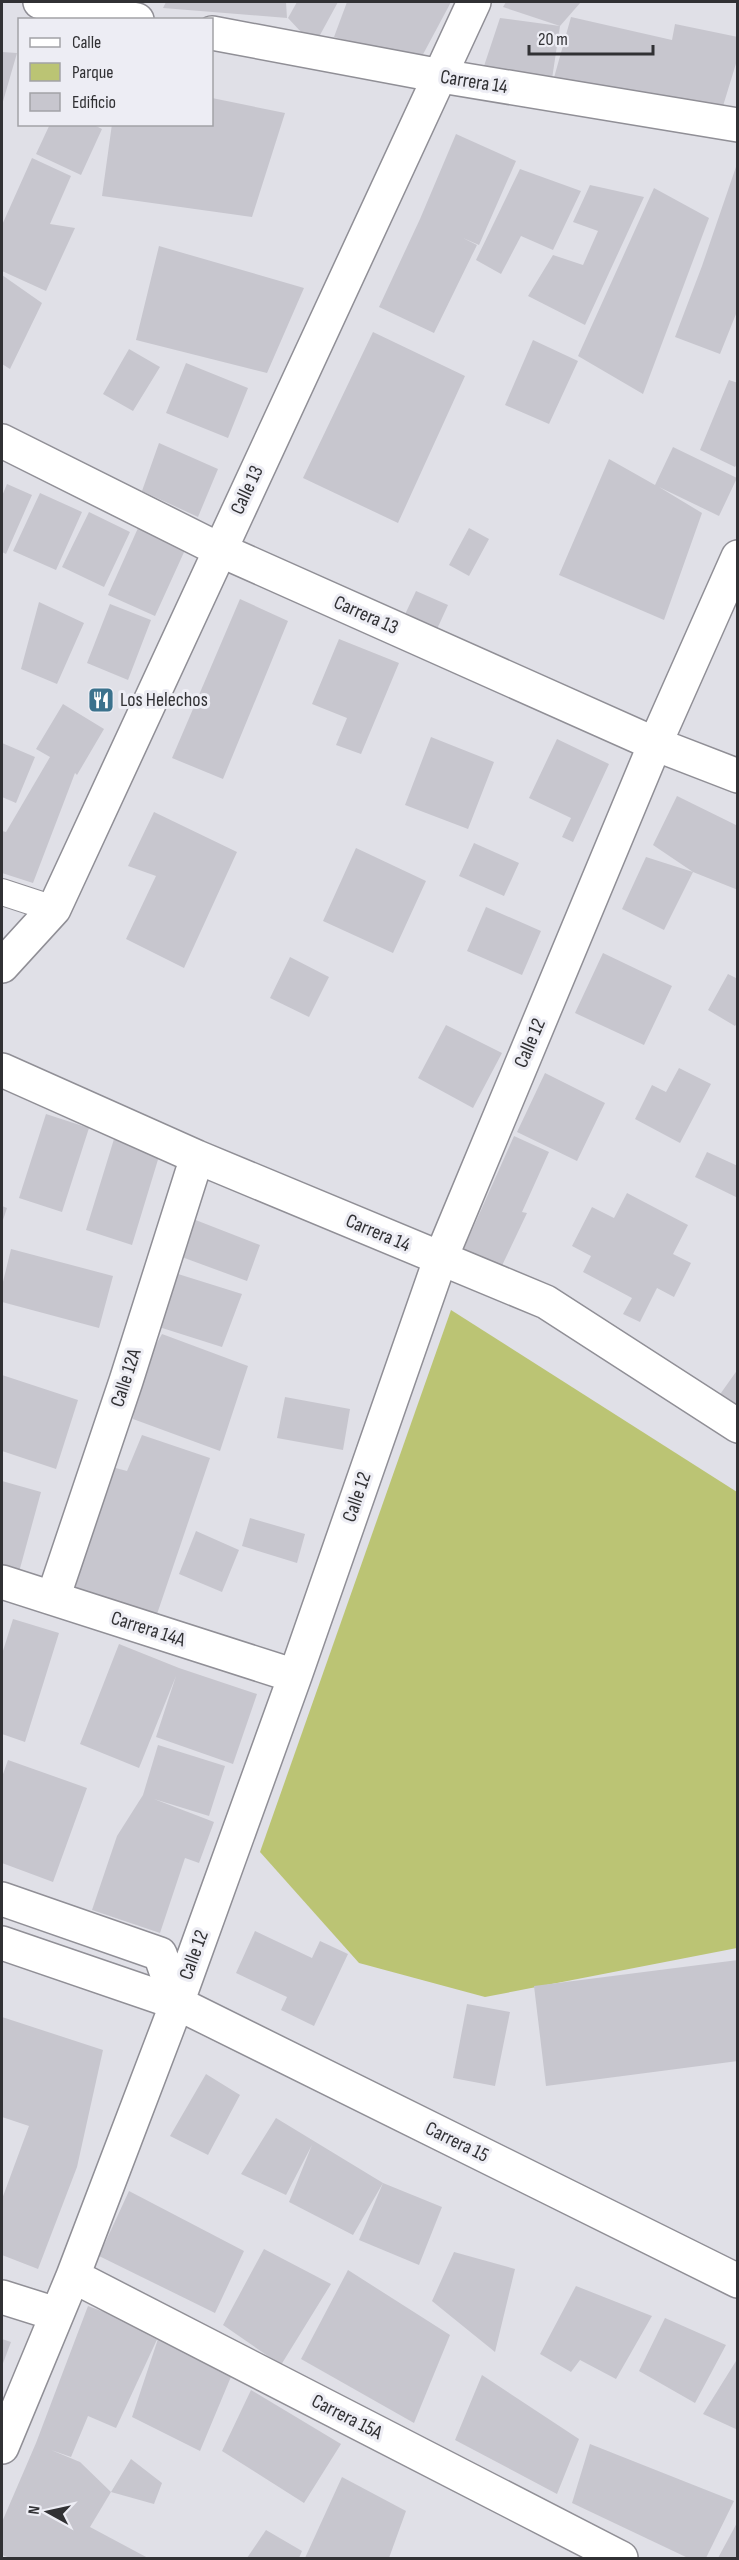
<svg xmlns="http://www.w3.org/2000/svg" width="739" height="2560" viewBox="0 0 739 2560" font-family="'Sofia Sans Condensed',sans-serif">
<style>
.green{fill:#bbc474}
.building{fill:#c7c6ce}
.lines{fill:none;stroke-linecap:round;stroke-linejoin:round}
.service-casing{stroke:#908f96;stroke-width:28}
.minor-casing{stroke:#908f96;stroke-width:36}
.tertiary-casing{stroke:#908f96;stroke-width:36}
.service{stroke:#fff;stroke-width:26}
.minor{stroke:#fff;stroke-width:33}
.tertiary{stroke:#fff;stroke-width:33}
.labels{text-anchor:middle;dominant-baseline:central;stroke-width:6;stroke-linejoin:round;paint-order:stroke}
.street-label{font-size:20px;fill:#313134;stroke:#ededf4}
.poi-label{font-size:20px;fill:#313134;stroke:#ededf4;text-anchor:start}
</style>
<rect width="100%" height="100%" fill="#e0e0e7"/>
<!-- green -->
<path class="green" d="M451 1310 737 1492V1948L485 1997 359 1963 260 1852Z"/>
<!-- building -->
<path class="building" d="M166 2H286L287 18 163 8Z
M297 2H338L314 46 288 18Z
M347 2H451L420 60 334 37Z
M506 2H581L560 26 550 92 482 72 500 18 560 26 503 7Z
M571 17 672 40 675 24 738 37V57L723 106 550 92Z
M2 52 17 53 2 105Z
M212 98 285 113 252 217 102 196 112 124H212Z
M50 124H92L102 129 81 175 36 154Z
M456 134 516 161 479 245 463 238 477 245 434 333 379 307 420 219Z
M32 158 71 176 50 224 75 228 46 291 2 271V225Z
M738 161V309L720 354 675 337 702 266Z
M520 169 581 191 553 250 521 236 501 274 476 260Z
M590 185 644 197 585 325 528 296 553 255 583 265 598 231 573 222Z
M654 188 709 218 643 394 578 356Z
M159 246 304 288 267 373 136 340Z
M2 275 42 303 10 369 2 364Z
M373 332 465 376 398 523 303 478Z
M533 340 578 361 549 424 505 405Z
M129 349 160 367 133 411 103 394Z
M186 363 248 388 228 438 166 413Z
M729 380 738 383V462L735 467 700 450Z
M159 443 218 469 198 517 142 491Z
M673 447 737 478 719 516 659 487 702 513 664 620 559 575 609 459 655 485Z
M7 484 32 495 6 554 2 552V496Z
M40 493 82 512 56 570 13 551Z
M89 512 130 532 104 587 62 567Z
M138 528 185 550 155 616 108 595Z
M469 528 489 539 469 576 449 565Z
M416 591 448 605 432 640 400 625Z
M240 599 288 621 223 779 172 758Z
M39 602 84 623 57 684 21 669Z
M110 604 151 620 128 680 87 663Z
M339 639 399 663 361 754 336 745 347 718 312 704Z
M63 704 104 729 77 775 75 773 33 883 2 873V831L6 832 50 757 36 749Z
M431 737 494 762 468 829 405 805Z
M557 739 609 764 573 842 562 837 571 818 529 798Z
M2 743 35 757 16 803 2 797Z
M677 796 738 826V890L693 872 664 930 622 909 646 857 693 872 653 845Z
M154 812 237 852 184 968 126 939 156 876 128 866Z
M474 843 519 863 504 896 459 876Z
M356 848 426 881 393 953 323 921Z
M486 907 541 931 522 975 467 951Z
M603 953 672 986 644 1045 575 1013Z
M290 957 329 977 309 1017 270 998Z
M728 974 738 979V1022L735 1026 708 1010Z
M446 1025 502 1053 473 1108 418 1078Z
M679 1068 711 1084 680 1143 635 1119 652 1085 666 1092Z
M545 1073 605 1103 577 1161 517 1132Z
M46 1114 89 1128 62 1212 19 1198Z
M514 1136 549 1152 522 1212 527 1213 498 1274 461 1255Z
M114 1139 160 1153 132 1245 86 1230Z
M707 1152 738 1166V1198L695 1177Z
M627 1193 688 1225 673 1254 691 1263 674 1297 657 1288 640 1322 623 1314 632 1298 583 1272 591 1256 572 1246 592 1207 614 1218Z
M2 1206 7 1208 2 1223Z
M193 1219 260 1245 247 1281 179 1256Z
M11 1249 113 1276 99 1328 2 1302V1286Z
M178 1274 242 1294 222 1347 159 1327Z
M162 1334 248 1366 220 1451 133 1419 137 1378Z
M738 1369V1413L716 1400Z
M2 1375 78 1400 56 1469 2 1451Z
M285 1397 350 1409 343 1450 277 1438Z
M142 1435 210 1458 154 1623 61 1591 104 1465 127 1471Z
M2 1481 41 1492 19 1572 2 1567Z
M250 1518 305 1534 297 1563 242 1546Z
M196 1531 239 1550 222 1592 179 1574Z
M13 1619 59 1633 25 1742 2 1734V1654Z
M119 1644 179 1668 257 1694 233 1764 156 1737 176 1676 139 1768 80 1744Z
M158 1745 225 1766 209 1816 154 1799 214 1822 199 1863 185 1858 160 1933 92 1910 117 1836 143 1795Z
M8 1760 87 1788 53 1882 2 1863V1777Z
M255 1931 312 1958 320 1941 348 1954 314 2026 281 2010 287 1997 236 1973Z
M738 1960V2061L546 2086 534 1986Z
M467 2004 510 2012 495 2086 453 2078Z
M2 2017 103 2050 77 2167 38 2269 2 2255V2199L29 2126 2 2117Z
M206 2074 240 2095 208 2155 170 2136Z
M276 2118 383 2183 442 2207 419 2265 359 2240 383 2183 353 2235 289 2202 312 2145 286 2195 241 2174Z
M129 2191 244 2251 215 2313 99 2256Z
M264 2249 331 2284 281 2365 223 2325Z
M454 2252 515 2269 495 2352 432 2301Z
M348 2270 450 2335 414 2423 301 2359Z
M576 2286 652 2316 616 2379 580 2360 571 2372 540 2354Z
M88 2306 160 2333 116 2428 88 2416 71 2457 51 2450 80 2462 111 2492 90 2527 148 2558H10L2 2555V2522L36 2443Z
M665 2318 726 2345 695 2403 639 2371Z
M160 2333 233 2372 200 2451 132 2417Z
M2 2339 11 2342 2 2366Z
M736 2361 738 2362V2430L703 2414Z
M482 2375 579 2439 557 2494 455 2440Z
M251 2390 341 2444 304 2503 222 2451Z
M590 2444 734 2501 706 2558H688L572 2503Z
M131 2459 162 2483 154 2504 111 2492Z
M342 2477 406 2511 389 2558H305Z
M738 2521V2558H718Z
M266 2530 302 2551 299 2558H247Z"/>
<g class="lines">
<defs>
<path id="service" d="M2 892 54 909"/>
<path id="minor" d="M2 441 220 550 655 744 738 776
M2 966 54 909 474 2
M2 1070 197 1157 546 1302 738 1426
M2 1582 295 1676
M53 1598 126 1381 197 1157
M2 1899 160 1954 177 2003
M73 2276 621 2558
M2 2297 56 2314
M2 2447 73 2276 177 2003 295 1676 440 1260 655 744 738 557"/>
<path id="tertiary" d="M40 2 137 20
M212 33 441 76 738 125
M2 1943 177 2003 738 2281"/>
</defs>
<!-- service casing -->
<use href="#service" class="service-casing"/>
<!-- minor casing -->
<use href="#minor" class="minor-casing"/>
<!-- tertiary casing -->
<use href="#tertiary" class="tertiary-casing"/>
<!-- service -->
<use href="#service" class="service"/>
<!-- minor -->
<use href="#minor" class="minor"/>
<!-- tertiary -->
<use href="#tertiary" class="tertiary"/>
</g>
<!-- icons -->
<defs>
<symbol id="restaurant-square" viewBox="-11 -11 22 22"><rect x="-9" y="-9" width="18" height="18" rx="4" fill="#3b728d" stroke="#ededf4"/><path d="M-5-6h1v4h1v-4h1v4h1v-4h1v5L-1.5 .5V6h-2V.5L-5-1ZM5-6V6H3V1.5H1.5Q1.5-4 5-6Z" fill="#fff"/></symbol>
</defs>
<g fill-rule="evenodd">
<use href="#restaurant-square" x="86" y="685" width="30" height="30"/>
</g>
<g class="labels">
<!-- street labels -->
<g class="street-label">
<text transform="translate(474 82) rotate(9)">Carrera 14</text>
<text transform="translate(247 490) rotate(-65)">Calle 13</text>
<text transform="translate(366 615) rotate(24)">Carrera 13</text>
<text transform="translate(530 1043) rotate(-67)">Calle 12</text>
<text transform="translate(378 1233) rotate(23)">Carrera 14</text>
<text transform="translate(126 1378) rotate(-72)">Calle 12A</text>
<text transform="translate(357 1497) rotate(-71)">Calle 12</text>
<text transform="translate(148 1629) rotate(18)">Carrera 14A</text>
<text transform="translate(194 1955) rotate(-70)">Calle 12</text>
<text transform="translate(457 2142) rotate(26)">Carrera 15</text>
<text transform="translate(347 2417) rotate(27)">Carrera 15A</text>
</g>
<!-- poi labels -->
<g class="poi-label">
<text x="120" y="700">Los Helechos</text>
</g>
</g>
<!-- border -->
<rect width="739" height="2560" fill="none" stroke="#313134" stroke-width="6"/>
<!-- legend -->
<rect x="18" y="18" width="195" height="108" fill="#ededf4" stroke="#a2a2a7" stroke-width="1.5"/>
<rect x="30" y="38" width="30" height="9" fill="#ffffff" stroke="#a2a2a7" stroke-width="1.5"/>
<text x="72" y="48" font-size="18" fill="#313134">Calle</text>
<rect x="30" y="63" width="30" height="18" fill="#bbc474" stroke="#a2a2a7" stroke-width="1.5"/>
<text x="72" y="78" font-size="18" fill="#313134">Parque</text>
<rect x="30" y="93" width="30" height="18" fill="#c7c6ce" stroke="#a2a2a7" stroke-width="1.5"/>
<text x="72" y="108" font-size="18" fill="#313134">Edificio</text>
<!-- north arrow -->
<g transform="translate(48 2512) rotate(278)" stroke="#ededf4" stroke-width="4.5" paint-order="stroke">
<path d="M0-4.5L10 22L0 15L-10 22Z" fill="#313134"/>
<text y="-9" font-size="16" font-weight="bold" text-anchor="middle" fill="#313134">N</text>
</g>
<!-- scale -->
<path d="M529 45v9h124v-9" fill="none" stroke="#313134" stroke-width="3"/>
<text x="538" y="45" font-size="18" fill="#313134" stroke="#ededf4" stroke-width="4.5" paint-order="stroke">20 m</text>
</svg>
